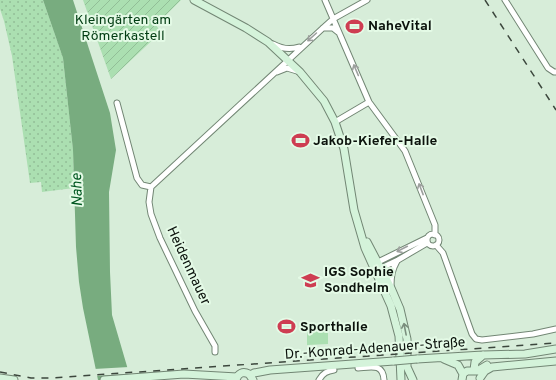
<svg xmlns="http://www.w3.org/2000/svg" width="556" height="380" viewBox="0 0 556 380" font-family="Overpass,sans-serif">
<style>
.grass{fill:url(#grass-dots)}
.garden{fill:url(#garden-furrows)}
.pitch{fill:#abdfb1}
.water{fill:#78ac7f}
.pier{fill:#d7edd9}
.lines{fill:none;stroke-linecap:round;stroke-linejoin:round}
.street-casing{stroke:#728674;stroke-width:7}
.secondary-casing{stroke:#728674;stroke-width:9}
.street{stroke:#fff;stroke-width:5}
.secondary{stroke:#d4f3da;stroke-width:7}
.rail{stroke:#3c473d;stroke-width:1.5;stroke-dasharray:7 7;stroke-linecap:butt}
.secondary-bridge-casing{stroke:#728674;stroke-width:9;stroke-linecap:butt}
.secondary-bridge{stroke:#d4f3da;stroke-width:7}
.oneway{stroke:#9da09e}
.oneway2{stroke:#7a8e7d}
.labels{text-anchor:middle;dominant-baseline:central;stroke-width:4;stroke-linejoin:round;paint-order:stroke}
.park-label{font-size:14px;fill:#003c12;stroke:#e4fae6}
.poi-label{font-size:14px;font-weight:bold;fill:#0b120c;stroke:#e4fae6;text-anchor:start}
.street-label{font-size:14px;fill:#0b120c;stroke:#e4fae6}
.water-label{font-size:15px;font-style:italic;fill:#005720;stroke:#e4fae6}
</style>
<defs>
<pattern id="grass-dots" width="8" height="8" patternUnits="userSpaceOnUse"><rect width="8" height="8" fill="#abdfb1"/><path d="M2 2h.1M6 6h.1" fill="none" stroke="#92be97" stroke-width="1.8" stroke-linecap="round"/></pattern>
<pattern id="garden-furrows" width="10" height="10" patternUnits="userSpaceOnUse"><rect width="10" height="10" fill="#abdfb1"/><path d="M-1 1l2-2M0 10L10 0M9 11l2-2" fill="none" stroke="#92be97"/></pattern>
</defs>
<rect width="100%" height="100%" fill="#d7edd9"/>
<!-- grass -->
<path class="grass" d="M0 0H43L63 58 73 150 74 188 42 192 41 182 30 183 12 56 4 21 0 9Z"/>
<!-- garden -->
<path class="garden" d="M83 0H181L156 25 161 32 111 79Z"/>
<!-- pitch -->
<path class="pitch" d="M328 330V344L307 345V331Z"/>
<!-- water -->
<path class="water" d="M43 0H73L110 113 116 150 109 192 110 272 112 315 131 380H98L83 308 79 282 76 247 73 150 63 58Z"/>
<!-- pier -->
<path class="pier" d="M129 367 131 374 95 376 94 369Z"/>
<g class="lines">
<defs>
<path id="street" d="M325 0 369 102 405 151 435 225V235
M505 0 548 68 554 72H556
M323 28H333L338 32
M273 44C282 49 290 50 299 47
M277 72 287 68 297 71
M117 103 137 178 142 185 151 187
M335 122 369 102
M427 240a6 6 0 1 1 12 0a6 6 0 1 1-12 0Z
M436 245 443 253 472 334 476 339 482 340 533 334 556 329
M376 263 427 238
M379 269 398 260 427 243
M391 286C391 276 392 270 397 261
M215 352V346L195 311 160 238 151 214 149 202 151 187 323 28 333 19 367 0
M358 368C371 367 383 363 384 380
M319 380C323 373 327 371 334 370"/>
<path id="secondary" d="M194 0 246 28 268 42 300 72 324 101 335 122 344 149 354 210 365 248 391 306 399 336 401 380
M367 242 391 288 400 309 407 339V367L413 380
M417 359 483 355 525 354 556 349
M444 359 458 365 463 374
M474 370 475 362 483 355
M251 375 254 373 270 370 394 361
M0 378 14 380
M480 378 485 371 492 367 556 361
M104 380 184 374 237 377
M236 380C238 373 243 371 249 374L253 380
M462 380 463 374 467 371H477L487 365"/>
</defs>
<!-- street casing -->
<use href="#street" class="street-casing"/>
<!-- secondary casing -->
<use href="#secondary" class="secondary-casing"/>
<!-- street -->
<use href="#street" class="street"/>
<!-- secondary -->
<use href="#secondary" class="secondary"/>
<!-- rail -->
<path class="rail" d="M485 0 556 110
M0 372 31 378H51L556 343"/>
<defs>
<path id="secondary-bridge" d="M394 361 417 359"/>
</defs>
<!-- secondary-bridge casing -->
<use href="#secondary-bridge" class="secondary-bridge-casing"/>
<!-- secondary-bridge -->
<use href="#secondary-bridge" class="secondary-bridge"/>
</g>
<!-- one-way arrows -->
<defs><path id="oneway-shaft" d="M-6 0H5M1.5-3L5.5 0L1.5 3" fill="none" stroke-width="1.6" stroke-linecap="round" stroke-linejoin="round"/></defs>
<g class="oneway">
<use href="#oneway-shaft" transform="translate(312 37) rotate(138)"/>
<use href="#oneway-shaft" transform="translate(356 70) rotate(-113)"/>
<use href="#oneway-shaft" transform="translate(421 189) rotate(-111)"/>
<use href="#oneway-shaft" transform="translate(402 249) rotate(153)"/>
</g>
<use class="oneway2" href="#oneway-shaft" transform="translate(405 329) rotate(-101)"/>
<!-- icons -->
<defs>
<symbol id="stadium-bare" viewBox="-9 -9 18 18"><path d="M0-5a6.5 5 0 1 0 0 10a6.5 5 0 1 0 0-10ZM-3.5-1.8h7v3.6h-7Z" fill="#ce3d52" stroke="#e4fae6" stroke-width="2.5" paint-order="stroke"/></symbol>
<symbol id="school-bare" viewBox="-9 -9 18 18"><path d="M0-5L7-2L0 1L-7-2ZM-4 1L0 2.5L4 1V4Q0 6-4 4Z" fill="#ce3d52" stroke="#e4fae6" stroke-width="2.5" paint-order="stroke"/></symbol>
</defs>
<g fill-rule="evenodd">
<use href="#stadium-bare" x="342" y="14" width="25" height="25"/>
<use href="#stadium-bare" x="288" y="128" width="25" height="25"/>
<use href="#school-bare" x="298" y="268" width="25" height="25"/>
<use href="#stadium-bare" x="274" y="314" width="25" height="25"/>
</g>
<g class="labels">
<!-- park labels -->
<g class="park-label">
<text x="123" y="20">Kleingärten am<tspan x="123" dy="16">Römerkastell</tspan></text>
</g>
<!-- poi labels -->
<g class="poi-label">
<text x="368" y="26">NaheVital</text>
<text x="313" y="141">Jakob-Kiefer-Halle</text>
<text x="324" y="272">IGS Sophie<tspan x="324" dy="16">Sondhelm</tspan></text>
<text x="300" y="327">Sporthalle</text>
</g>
<!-- street labels -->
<g class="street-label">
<text transform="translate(188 266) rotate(65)">Heidenmauer</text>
<text transform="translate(375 349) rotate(-4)">Dr.-Konrad-Adenauer-Straße</text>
</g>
<!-- water labels -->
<g class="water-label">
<text transform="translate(78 190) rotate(-92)">Nahe</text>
</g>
</g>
</svg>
